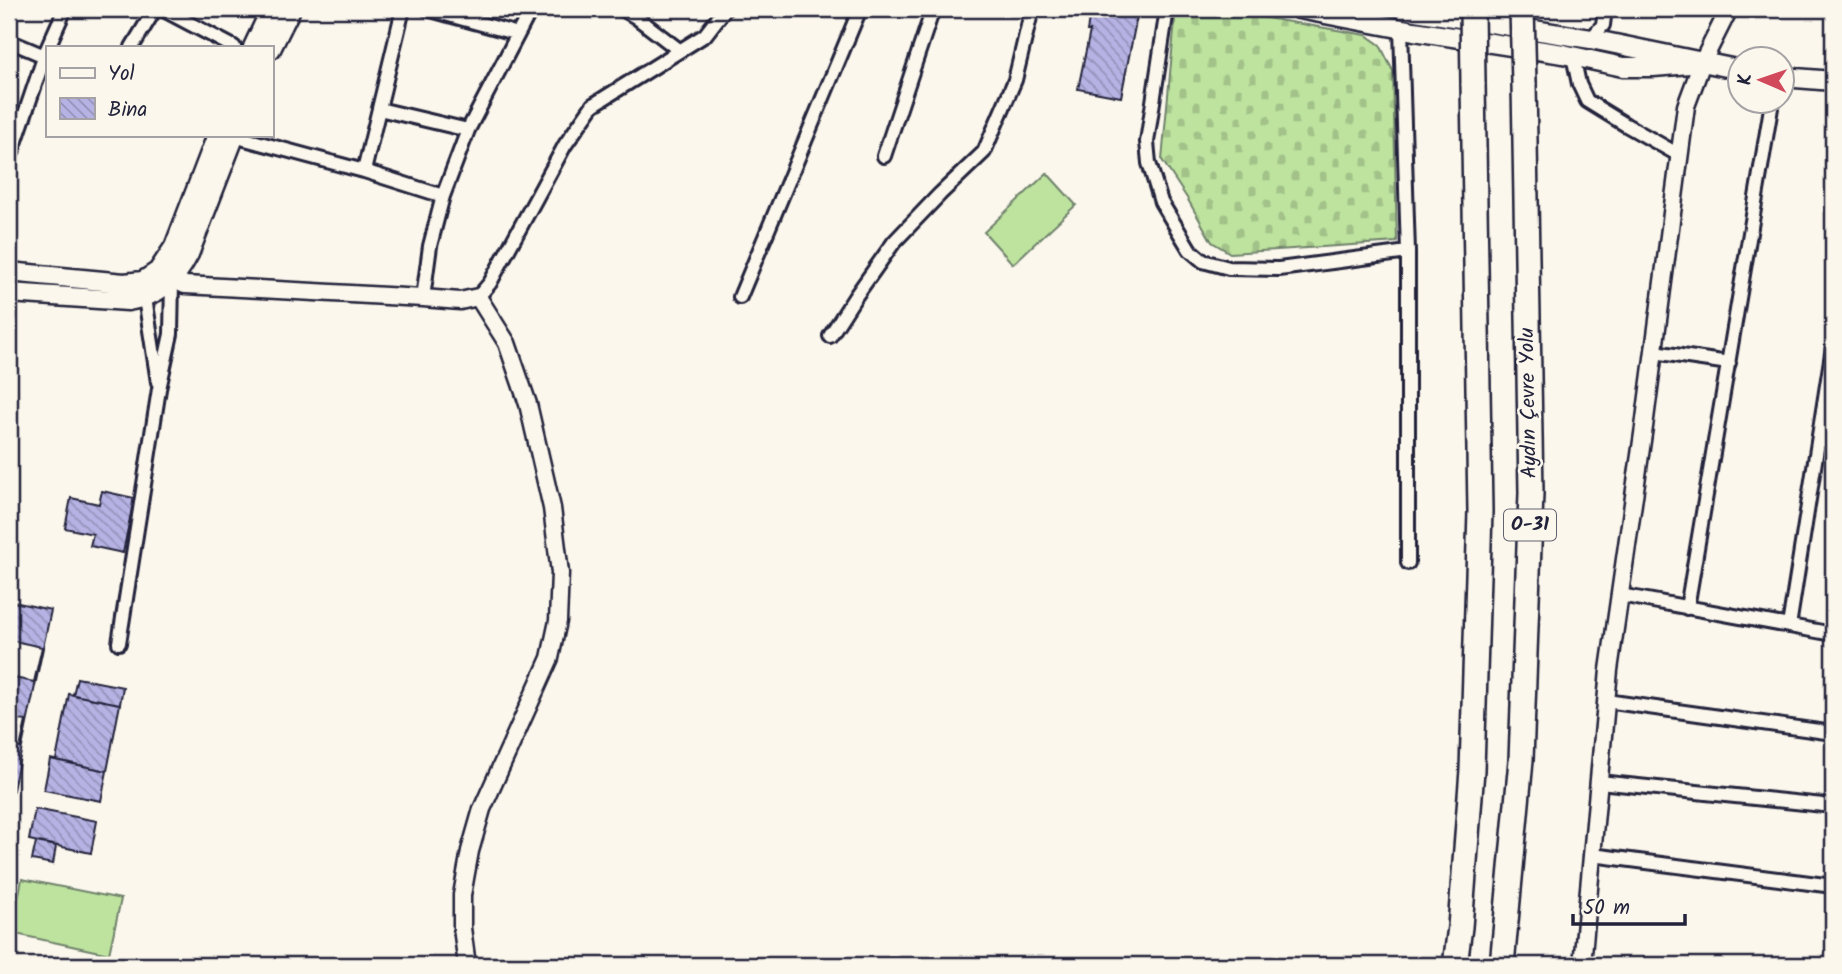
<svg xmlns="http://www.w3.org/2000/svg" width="1842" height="974" viewBox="0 0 1842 974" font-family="Kalam,sans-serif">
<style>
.cemetery{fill:url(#cemetery-stones);stroke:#70826c;stroke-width:2}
.pitch{fill:#bde39e;stroke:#70826c;stroke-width:2}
.building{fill:url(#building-back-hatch);stroke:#22223b;stroke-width:2}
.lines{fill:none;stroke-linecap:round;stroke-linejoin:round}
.minor-casing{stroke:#22223b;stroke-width:18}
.tertiary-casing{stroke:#22223b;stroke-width:21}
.secondary-casing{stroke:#22223b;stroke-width:23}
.motorway-casing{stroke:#22223b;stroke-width:28}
.minor{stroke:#fbf7ec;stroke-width:12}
.tertiary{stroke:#fbf7ec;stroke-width:16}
.secondary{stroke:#fbf7ec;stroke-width:18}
.motorway{stroke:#fbf7ec;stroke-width:23}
.motorway-bridge-casing{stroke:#22223b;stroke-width:28;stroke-linecap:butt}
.motorway-bridge{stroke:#fbf7ec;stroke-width:23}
.labels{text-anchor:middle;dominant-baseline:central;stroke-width:5;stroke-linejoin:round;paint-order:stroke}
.shield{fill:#fbf7ec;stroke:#636270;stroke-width:2}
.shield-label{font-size:19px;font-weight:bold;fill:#22223b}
.street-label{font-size:21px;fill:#22223b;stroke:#fbf7ec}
</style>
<defs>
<pattern id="cemetery-stones" width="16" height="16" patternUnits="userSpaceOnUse" patternTransform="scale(1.75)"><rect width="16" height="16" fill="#bde39e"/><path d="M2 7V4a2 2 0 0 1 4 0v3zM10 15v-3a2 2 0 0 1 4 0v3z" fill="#a2c289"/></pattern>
<pattern id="building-back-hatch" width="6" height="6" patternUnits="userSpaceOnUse" patternTransform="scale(1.75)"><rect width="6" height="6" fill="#b6b3e4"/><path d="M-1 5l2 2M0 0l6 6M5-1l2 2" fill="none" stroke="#9491ba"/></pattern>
</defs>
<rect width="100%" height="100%" fill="#fbf7ec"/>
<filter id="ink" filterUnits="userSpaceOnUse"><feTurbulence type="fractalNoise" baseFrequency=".0143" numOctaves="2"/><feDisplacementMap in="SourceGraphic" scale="14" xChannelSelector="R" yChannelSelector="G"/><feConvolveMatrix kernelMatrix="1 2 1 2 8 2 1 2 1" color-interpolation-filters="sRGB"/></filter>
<g filter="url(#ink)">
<!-- cemetery -->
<path class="cemetery" d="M1176 9H1214L1366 35 1380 45 1393 71 1397 242 1230 253 1212 242 1187 198 1162 160Z"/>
<!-- pitch -->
<path class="pitch" d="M1047 173 1076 205 1013 264 984 232Z
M22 879 121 899 109 954 11 933Z"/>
<!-- building -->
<path class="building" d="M1094 9H1130L1138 11 1121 97 1078 89 1090 31H1087L1090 13 1093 14Z
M102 491 134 498 123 553 90 546 93 534 65 528 71 498 99 504Z
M9 601 51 610 9 809 12 788 9 787V745L20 748 26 721 9 718V677L34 682 42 647 9 640Z
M77 678 123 687 120 704 73 695Z
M69 694 120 704 107 771 56 760Z
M50 759 107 771 101 801 44 790Z
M35 809 97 821 91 853 29 840Z
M36 842 56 846 53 864 32 860Z"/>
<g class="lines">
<defs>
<path id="minor" d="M162 9 234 47
M427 9 518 34
M622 9 636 17 679 50
M1167 9 1147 142 1149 163 1161 202 1190 250 1203 261 1229 268 1279 269 1408 252
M1401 29 1408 252V563
M1591 39 1603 25 1605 9
M9 41 47 57
M48 47 65 9
M132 47 155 9
M1573 56 1579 84 1587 101 1626 125 1679 155
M379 109 468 130
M230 135 364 171 443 196
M884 156 933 9
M9 161 47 49
M364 171 403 9
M478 297 490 283 565 145 593 105 705 35 725 9
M740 297 860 9
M145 298 158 382
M423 298 430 246 443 196 468 130 531 9
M830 336 855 297 894 242 940 194 984 152 1015 80 1032 9
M1654 352 1729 363
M1819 440H1833
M1620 595 1833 634
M1687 608 1772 102
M1789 626 1833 347
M119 643 159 389 171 334 172 280
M1606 701 1833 733
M1599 782 1833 806
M1592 855 1833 886"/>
<path id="tertiary" d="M163 274 185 285 423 298 460 301 478 297 507 343 528 404 552 508 560 573 558 621 550 658 482 809 470 851 462 895V928L467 965
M1582 965 1609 670 1644 427 1686 106 1702 63 1729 9"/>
<path id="secondary" d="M1299 9 1414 31 1563 54 1623 67H1653L1702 63
M1403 9 1591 39 1741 70
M253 47 271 9
M271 49 291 9
M1783 77 1833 81
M9 272 124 283 143 281 158 271 174 247 217 135
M9 293 128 301C159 296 175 281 189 254L235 135"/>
<path id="motorway" d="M1455 965 1460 927 1472 770 1480 511 1473 83
M1502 965 1521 760 1531 493 1524 83"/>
</defs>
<!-- minor casing -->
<use href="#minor" class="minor-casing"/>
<!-- tertiary casing -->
<use href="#tertiary" class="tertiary-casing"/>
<!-- secondary casing -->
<use href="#secondary" class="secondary-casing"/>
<!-- motorway casing -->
<use href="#motorway" class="motorway-casing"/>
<!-- minor -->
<use href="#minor" class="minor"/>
<!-- tertiary -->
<use href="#tertiary" class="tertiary"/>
<!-- secondary -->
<use href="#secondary" class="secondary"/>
<!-- motorway -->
<use href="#motorway" class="motorway"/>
<defs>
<path id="motorway-bridge" d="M1472 9 1473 83
M1522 9 1524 83"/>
</defs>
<!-- motorway-bridge casing -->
<use href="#motorway-bridge" class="motorway-bridge-casing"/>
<!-- motorway-bridge -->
<use href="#motorway-bridge" class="motorway-bridge"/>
</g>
</g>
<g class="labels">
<!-- shield labels -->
<rect class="shield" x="1504" y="509.5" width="52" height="31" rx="5"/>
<g class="shield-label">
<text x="1530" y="525">O-31</text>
</g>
<!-- street labels -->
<g class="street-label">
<text transform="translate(1529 403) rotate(-91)">Aydın Çevre Yolu</text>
</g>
</g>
<!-- margin -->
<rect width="1842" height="974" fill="none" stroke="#fbf7ec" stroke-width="35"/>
<rect x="18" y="18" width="1807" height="939" fill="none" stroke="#22223b" stroke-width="2.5" filter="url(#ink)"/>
<!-- legend -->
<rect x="46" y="46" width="228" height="91" fill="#fbf7ec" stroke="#a4a2a5" stroke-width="2"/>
<rect x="60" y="68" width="35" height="10" fill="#fbf7ec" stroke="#a4a2a5" stroke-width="2"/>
<text x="108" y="80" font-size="21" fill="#22223b">Yol</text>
<rect x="60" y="98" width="35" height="21" fill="url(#building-back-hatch)" stroke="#a4a2a5" stroke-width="2"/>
<text x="108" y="116" font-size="21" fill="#22223b">Bina</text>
<!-- north arrow -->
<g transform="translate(1761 80) rotate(272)"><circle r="33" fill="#fbf7ec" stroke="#a4a2a5" stroke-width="2"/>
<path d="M0-5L12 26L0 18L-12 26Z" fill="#d1495b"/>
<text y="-10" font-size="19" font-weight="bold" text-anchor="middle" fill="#22223b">K</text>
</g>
<!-- scale -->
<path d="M1573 914v10h112v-10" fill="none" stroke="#22223b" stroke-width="3.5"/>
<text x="1583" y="914" font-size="21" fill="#22223b" stroke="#fbf7ec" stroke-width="5" paint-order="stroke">50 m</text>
</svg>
